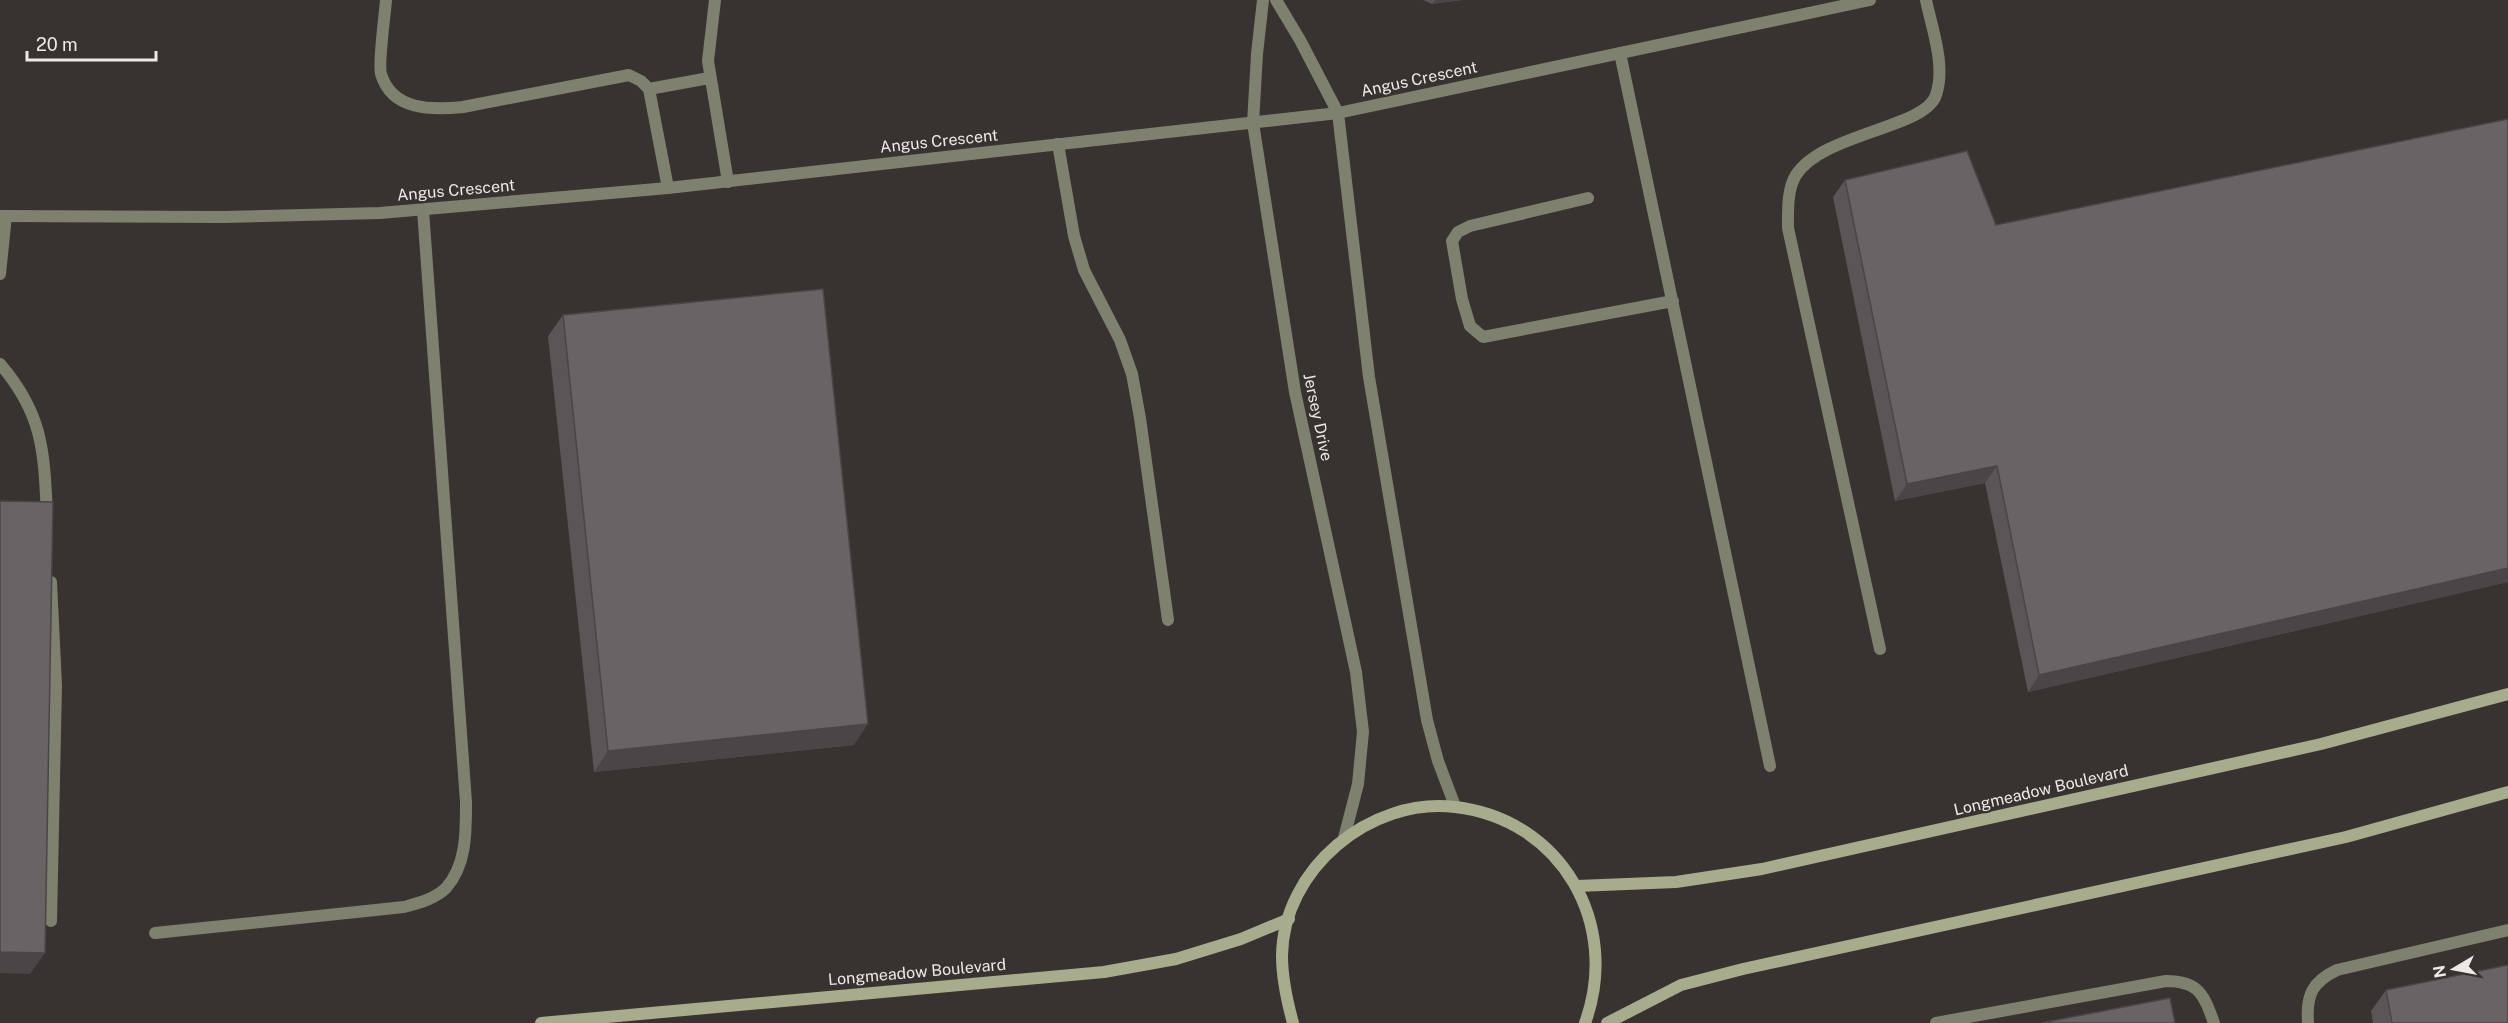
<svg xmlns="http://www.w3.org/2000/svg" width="2508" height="1023" viewBox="0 0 2508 1023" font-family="'Public Sans',sans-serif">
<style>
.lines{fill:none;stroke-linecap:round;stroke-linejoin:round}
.lane{stroke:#7e816d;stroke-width:12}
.street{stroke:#7e816d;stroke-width:12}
.secondary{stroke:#a7ac8d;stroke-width:12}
.wall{fill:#5b5557}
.shaded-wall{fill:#4a4547}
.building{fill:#6a6365;stroke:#4a4547;stroke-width:1.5}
.labels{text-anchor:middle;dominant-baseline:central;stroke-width:4.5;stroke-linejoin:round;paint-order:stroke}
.street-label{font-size:16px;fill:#ece9e7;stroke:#383230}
</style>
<rect width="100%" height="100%" fill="#383230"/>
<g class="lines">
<!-- lane -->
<path class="lane" d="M386 0C385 14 378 64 381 74 392 111 432 110 463 107L629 75 641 81 649 89 668 188
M715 0 708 61 728 182
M1620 53 1770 766
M649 89 709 78
M1058 144 1074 236 1084 270 1120 340 1132 374 1140 418 1168 620
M1588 198 1470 226 1458 232 1452 241 1462 299 1470 326 1483 337 1673 301
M0 274 6 216
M0 364C44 415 44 453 47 516
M51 582 56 685 51 921
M1880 649 1788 228C1788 212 1787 189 1796 175 1823 133 1926 128 1936 95 1946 66 1932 29 1926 0
M155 933 404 907C418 903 435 899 446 888 467 865 466 830 466 802L423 210
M1936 1023 2166 981C2199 981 2204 995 2214 1023
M2308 1023C2306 995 2312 982 2337 970L2508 930"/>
<!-- street -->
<path class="street" d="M1263 0 1257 54 1253 123 1295 392 1356 672 1363 732 1358 784 1344 838
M1276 0 1300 40 1338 113 1369 377 1427 720 1438 761 1455 806
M0 216 223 217 380 213 668 188 1338 113 1870 0"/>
<!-- secondary -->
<path class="secondary" d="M1577 886 1676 882 1762 869 2321 744 2508 694
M541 1023 1104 972 1176 959 1241 939 1289 919
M1293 1023C1287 1001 1282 979 1282 956 1283 869 1370 797 1455 807 1562 819 1621 925 1585 1023
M1607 1023 1681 985 1743 969 2346 837 2508 792"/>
</g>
<!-- wall -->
<path class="wall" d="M1423 0H1462L1432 4Z
M2508 119V582L2028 692 1985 483 1895 501 1833 197 1845 180 1996 225Z
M563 315 854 745 594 772 548 336Z
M2386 990 2508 1023H2373L2371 1011Z"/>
<!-- shaded-wall -->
<path class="shaded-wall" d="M1435 0H1462L1432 4Z
M1997 466 1985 483 1895 501 1907 484Z
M2508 568V582L2028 692 2039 675Z
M868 724 854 745 594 772 608 751Z
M0 952 45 953 30 974 0 973Z"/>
<!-- building -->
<path class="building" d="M2508 119V568L2039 675 1997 466 1907 484 1845 180 1967 151 1996 225Z
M823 289 868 724 608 751 563 315Z
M0 501 53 502 45 953 0 952Z
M2508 965V1023H2392L2386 990Z
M2170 998 2175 1023H2041Z"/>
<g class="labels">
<!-- street labels -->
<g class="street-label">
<text transform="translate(1419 79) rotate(-12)">Angus Crescent</text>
<text transform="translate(939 141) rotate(-6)">Angus Crescent</text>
<text transform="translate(456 190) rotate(-5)">Angus Crescent</text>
<text transform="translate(1318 417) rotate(78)">Jersey Drive</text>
<text transform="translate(2041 790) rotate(-13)">Longmeadow Boulevard</text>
<text transform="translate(917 972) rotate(-5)">Longmeadow Boulevard</text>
</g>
</g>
<!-- north arrow -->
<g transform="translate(2454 969) rotate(260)" stroke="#383230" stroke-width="4.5" paint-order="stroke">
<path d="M0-4.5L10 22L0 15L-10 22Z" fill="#ece9e7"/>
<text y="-9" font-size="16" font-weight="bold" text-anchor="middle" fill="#ece9e7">N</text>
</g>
<!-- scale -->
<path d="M27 51v9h129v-9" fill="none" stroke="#ece9e7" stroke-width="3"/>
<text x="36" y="51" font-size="18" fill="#ece9e7" stroke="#383230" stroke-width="4.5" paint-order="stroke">20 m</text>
</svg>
